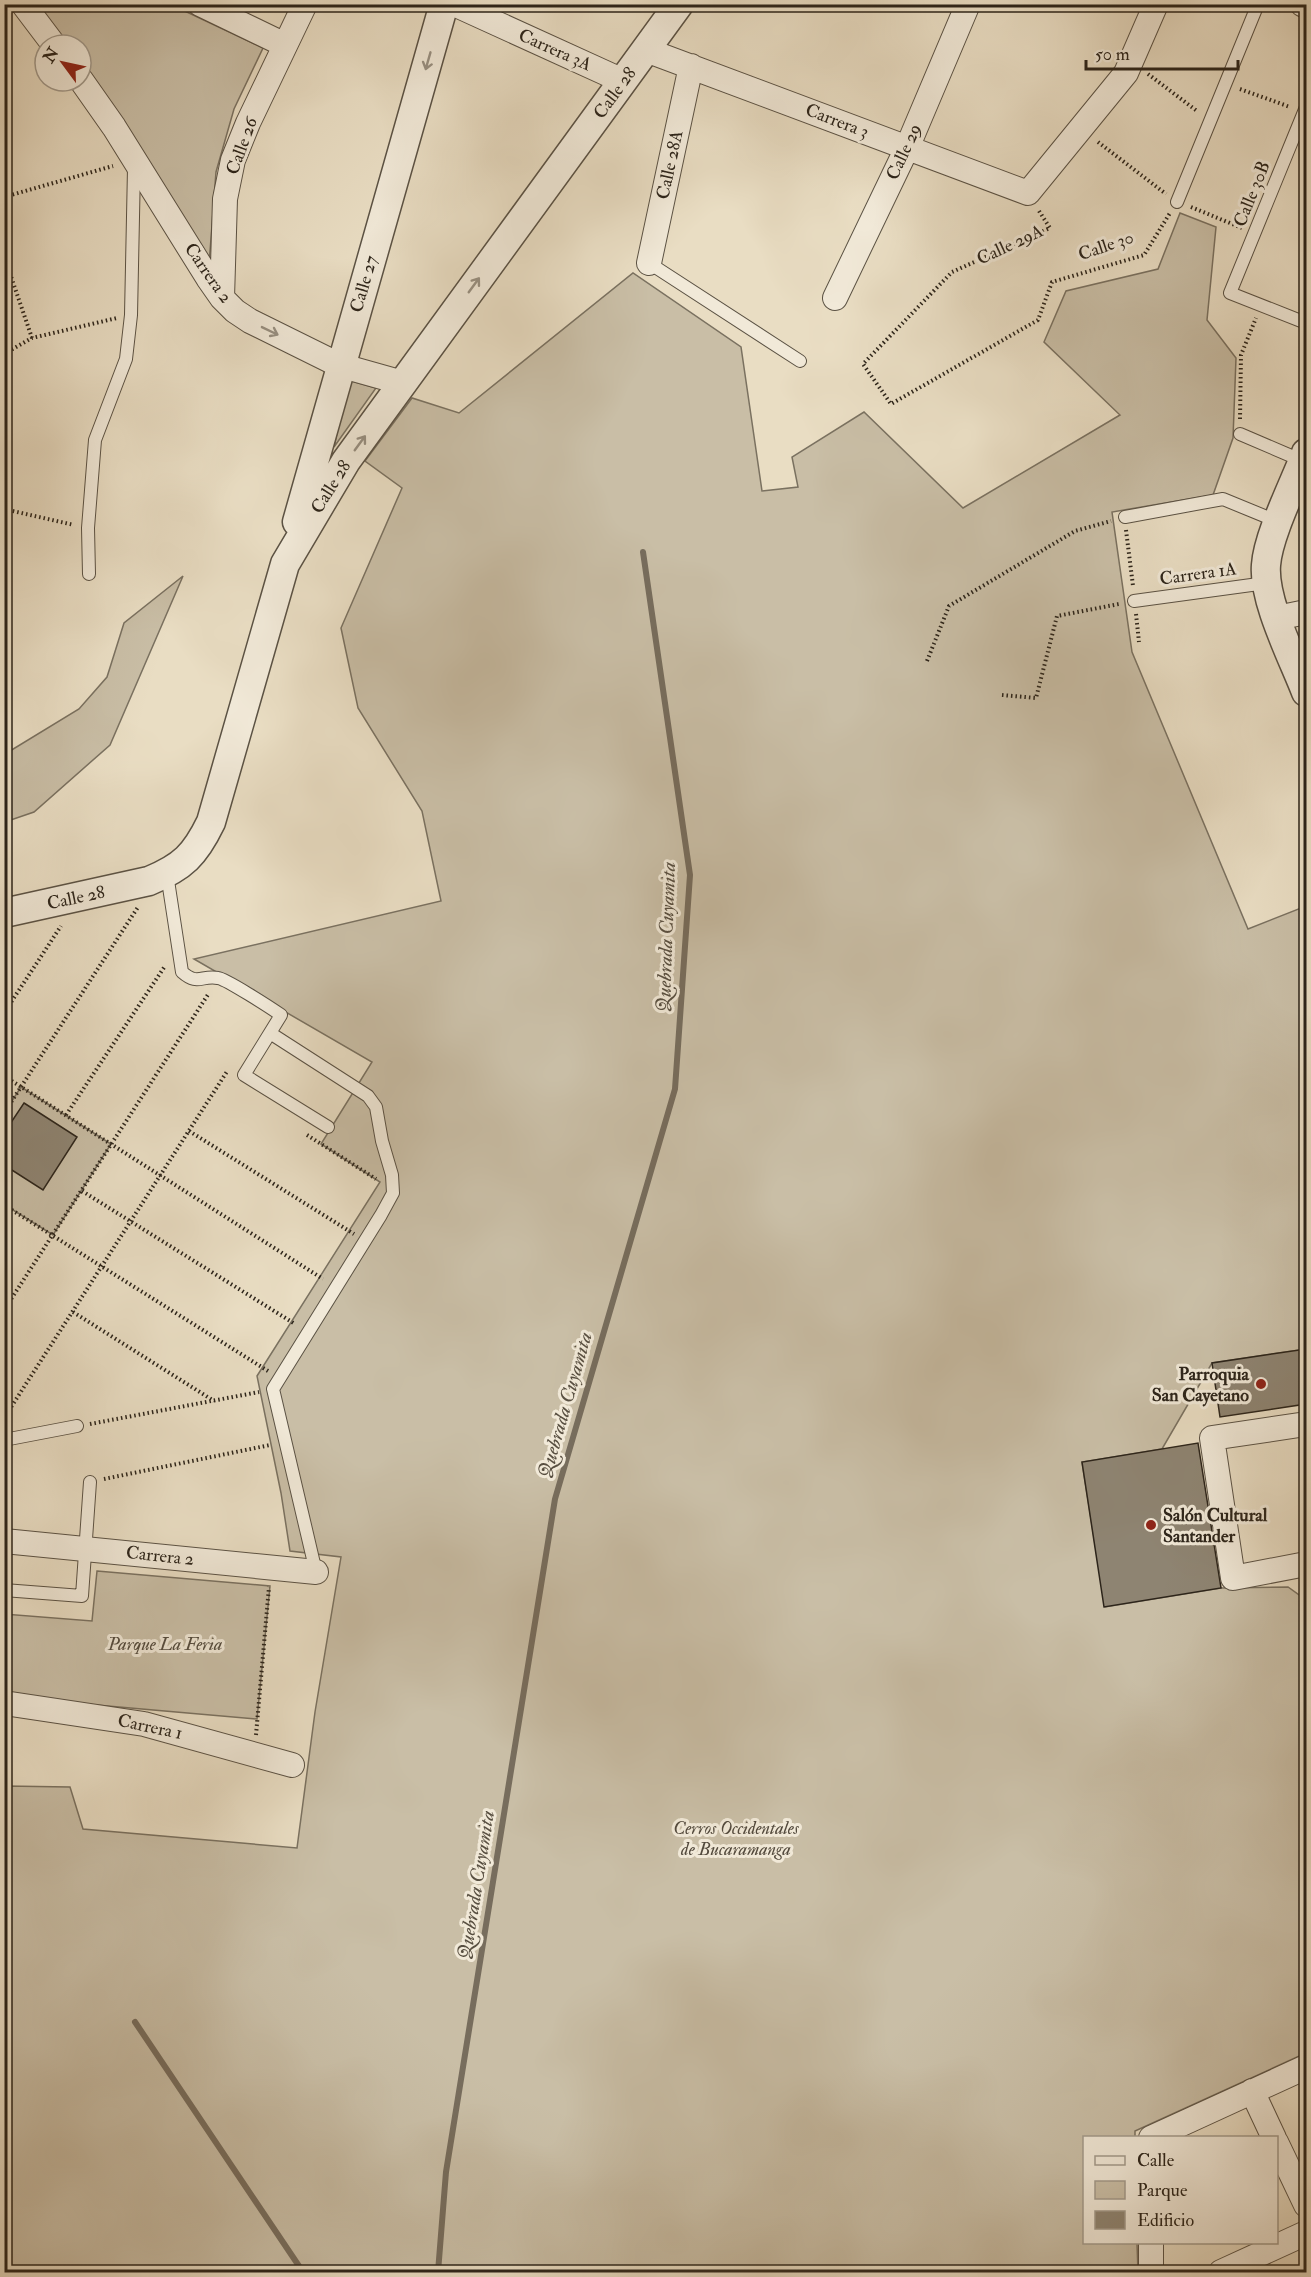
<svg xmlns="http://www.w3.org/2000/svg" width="1311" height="2277" viewBox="0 0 1311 2277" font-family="'IM FELL Double Pica',serif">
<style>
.green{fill:#c9bea6;stroke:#7a7160;stroke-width:1.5}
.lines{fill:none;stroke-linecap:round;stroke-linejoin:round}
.stream{stroke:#776d5d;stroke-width:6}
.building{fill:#8e8472;stroke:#2c241a;stroke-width:1.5}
.service-casing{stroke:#5b5244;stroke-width:14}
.minor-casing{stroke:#5b5244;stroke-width:26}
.tertiary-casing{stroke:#5b5244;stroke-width:31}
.path{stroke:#2c241a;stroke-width:4;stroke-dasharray:1.5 3;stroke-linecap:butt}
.service{stroke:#f1e9d8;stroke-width:12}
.minor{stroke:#f1e9d8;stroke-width:24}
.tertiary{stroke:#f1e9d8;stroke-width:28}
.oneway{stroke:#989082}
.poi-dot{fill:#8f2418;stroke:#f1e9d8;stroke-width:2}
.labels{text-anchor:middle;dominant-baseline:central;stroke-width:6;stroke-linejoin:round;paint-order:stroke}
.street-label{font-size:18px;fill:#2c241a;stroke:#f1e9d8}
.poi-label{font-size:18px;font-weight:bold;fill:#2c241a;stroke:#f1e9d8;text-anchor:end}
.park-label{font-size:18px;font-style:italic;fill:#534a3d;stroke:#f1e9d8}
.water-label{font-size:20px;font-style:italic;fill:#584f41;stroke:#f1e9d8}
</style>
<rect width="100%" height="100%" fill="#e9ddc3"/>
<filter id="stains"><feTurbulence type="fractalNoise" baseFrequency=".00333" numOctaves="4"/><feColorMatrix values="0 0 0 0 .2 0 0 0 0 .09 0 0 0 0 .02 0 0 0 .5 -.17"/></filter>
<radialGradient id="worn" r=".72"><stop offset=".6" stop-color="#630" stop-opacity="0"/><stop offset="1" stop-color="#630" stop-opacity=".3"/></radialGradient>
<!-- green -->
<path class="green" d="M38 5H172L263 48 234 109 216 172 209 265 81 70V45H64Z
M1180 213 1216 227 1207 320 1236 358 1233 438 1213 495 1112 512 1132 652 1248 929 1306 906V1349L1212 1363 1162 1449 1082 1462 1105 1607 1221 1588 1288 1587 1306 1600V2053L1135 2131V2137L1084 2138V2242L1137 2243 1138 2272H5V1786L70 1787 83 1829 297 1848 315 1712 341 1557 290 1551 281 1493 257 1376 380 1182 321 1144 372 1062 194 959 441 901 422 811 358 708 341 628 402 488 365 461 412 398 459 413 633 273 741 347 762 491 798 487 792 457 864 412 963 508 1120 415 1044 342 1066 291 1158 269Z
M348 380 376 388 334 447Z
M183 576 110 745 34 812 5 822V754L79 709 107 677 124 623Z
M21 1087 111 1144 53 1235 5 1205 4 1113Z
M97 1571 270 1586 257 1719 5 1697 4 1614 92 1621Z"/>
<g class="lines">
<!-- stream -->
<path class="stream" d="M135 2022 303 2272
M438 2272 446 2172 555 1499 675 1089 690 875 643 552"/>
</g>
<!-- building -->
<path class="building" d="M24 1103 77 1137 43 1190 4 1165V1133Z
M1306 1349V1404L1220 1417 1212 1363Z
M1198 1443 1221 1588 1104 1607 1082 1462Z"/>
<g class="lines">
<defs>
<path id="service" d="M1306 107 1230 293 1306 323
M1177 202 1258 4
M649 263 800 361
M1240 434 1303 461
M1125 517 1223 499 1279 522
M89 574 88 528 95 440 126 359 131 315 134 168
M1134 601 1266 583
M167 874 182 972C198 986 201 975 218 978 226 979 271 1008 281 1015L244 1075 328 1127
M270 1033 368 1096 376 1107 382 1141 392 1175 393 1193 381 1215 273 1389 316 1572
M4 1440 77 1426
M4 1590 82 1596 90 1482"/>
<path id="minor" d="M23 4 54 45
M200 4 285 45
M454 4 623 81
M1302 4 1306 6
M646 50 1028 193 1126 73 1156 4
M81 80 114 127 208 278 222 298 235 311 250 321 339 365 403 383
M649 263 691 66
M222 298 225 199 233 160 248 123 305 4
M835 298 907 148 968 4
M1277 618 1306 612
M1306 1424 1212 1438 1233 1578 1306 1564
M4 1541 316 1572
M4 1703 144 1724 292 1765
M1252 2091 1274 2138
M1151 2138 1306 2067
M1276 2142 1306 2205
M1151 2242V2272
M1221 2272 1306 2233"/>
<path id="tertiary" d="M1306 453C1295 482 1268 535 1266 565 1263 601 1293 658 1306 692
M297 522 444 4
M4 913 149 881C183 867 195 855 211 822L285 564 346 461 679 4"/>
</defs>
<!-- service casing -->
<use href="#service" class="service-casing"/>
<!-- minor casing -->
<use href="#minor" class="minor-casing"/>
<!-- tertiary casing -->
<use href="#tertiary" class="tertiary-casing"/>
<!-- path -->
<path class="path" d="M1148 74 1197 111
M1240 89 1290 107
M1098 142 1166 194
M4 197 113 166
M1191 207 1242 228
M1039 211 1050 228 952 272 863 364 891 404 1038 320 1052 282 1144 255 1170 213
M4 256 32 338
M4 354 32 338 117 318
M1240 419 1241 355 1256 318
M4 509 74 525
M1126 530 1133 586
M1136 614 1139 642
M927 661 949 606 1075 531 1111 521
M1002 695 1036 698 1057 616 1119 604
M4 1013 61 926
M4 1076 323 1279
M4 1113 138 907
M66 1115 165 966
M189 1131 354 1234
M307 1135 376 1179
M82 1191 295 1324
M4 1205 268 1371
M4 1310 209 993
M73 1312 214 1401
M4 1418 228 1070
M90 1424 259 1392
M104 1479 270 1445
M256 1735 269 1587"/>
<!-- service -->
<use href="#service" class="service"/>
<!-- minor -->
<use href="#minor" class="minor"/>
<!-- tertiary -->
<use href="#tertiary" class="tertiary"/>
</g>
<!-- one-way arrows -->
<defs><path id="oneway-shaft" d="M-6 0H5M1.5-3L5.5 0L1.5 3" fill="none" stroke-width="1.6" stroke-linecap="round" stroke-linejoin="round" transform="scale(1.5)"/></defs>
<g class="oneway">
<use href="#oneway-shaft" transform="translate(428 61) rotate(106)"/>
<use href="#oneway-shaft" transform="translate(474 285) rotate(-54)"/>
<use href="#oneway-shaft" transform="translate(270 331) rotate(26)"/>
<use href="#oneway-shaft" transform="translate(360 443) rotate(-54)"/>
</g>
<!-- markers -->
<g class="poi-dot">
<circle cx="1261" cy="1384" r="6"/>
<circle cx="1151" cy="1525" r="6"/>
</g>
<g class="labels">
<!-- street labels -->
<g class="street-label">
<text transform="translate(555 50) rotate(24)">Carrera 3A</text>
<text transform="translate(615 93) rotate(-54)">Calle 28</text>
<text transform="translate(837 121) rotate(21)">Carrera 3</text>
<text transform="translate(242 146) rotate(-70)">Calle 26</text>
<text transform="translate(904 152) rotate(-65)">Calle 29</text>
<text transform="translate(670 165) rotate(-78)">Calle 28A</text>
<text transform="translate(1252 194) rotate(-68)">Calle 30B</text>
<text transform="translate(1010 245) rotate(-25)">Calle 29A</text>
<text transform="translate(1106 246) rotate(-19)">Calle 30</text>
<text transform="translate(208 273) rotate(55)">Carrera 2</text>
<text transform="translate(364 284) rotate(-74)">Calle 27</text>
<text transform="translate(331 487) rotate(-58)">Calle 28</text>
<text transform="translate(1198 574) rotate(-8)">Carrera 1A</text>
<text transform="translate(76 898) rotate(-12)">Calle 28</text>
<text transform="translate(160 1556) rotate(6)">Carrera 2</text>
<text transform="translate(150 1727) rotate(12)">Carrera 1</text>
</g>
<!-- poi labels -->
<g class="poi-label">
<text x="1249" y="1374">Parroquia<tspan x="1249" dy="21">San Cayetano</tspan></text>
<text x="1163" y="1515" text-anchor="start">Salón Cultural<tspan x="1163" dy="21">Santander</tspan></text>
</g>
<!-- park labels -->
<g class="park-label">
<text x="165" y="1644">Parque La Feria</text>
<text x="736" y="1828">Cerros Occidentales<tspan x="736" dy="21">de Bucaramanga</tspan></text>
</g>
<!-- water labels -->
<g class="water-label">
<text transform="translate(666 937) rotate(-88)">Quebrada Cuyamita</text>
<text transform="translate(565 1405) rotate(-74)">Quebrada Cuyamita</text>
<text transform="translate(476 1885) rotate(-81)">Quebrada Cuyamita</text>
</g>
</g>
<!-- margin -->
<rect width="1311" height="2277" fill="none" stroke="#e9ddc3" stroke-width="24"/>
<rect x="6" y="6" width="1299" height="2265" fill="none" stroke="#2c241a" stroke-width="3"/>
<rect x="12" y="12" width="1287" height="2253" fill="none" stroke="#2c241a" stroke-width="1.5"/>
<!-- legend -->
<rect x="1083" y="2136" width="195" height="108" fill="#f1e9d8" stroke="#a29a8c" stroke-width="1.5"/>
<rect x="1095" y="2156" width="30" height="9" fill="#f1e9d8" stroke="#a29a8c" stroke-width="1.5"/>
<text x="1137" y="2166" font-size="18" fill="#2c241a">Calle</text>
<rect x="1095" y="2181" width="30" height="18" fill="#c9bea6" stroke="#a29a8c" stroke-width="1.5"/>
<text x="1137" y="2196" font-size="18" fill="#2c241a">Parque</text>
<rect x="1095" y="2211" width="30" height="18" fill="#8e8472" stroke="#a29a8c" stroke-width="1.5"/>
<text x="1137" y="2226" font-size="18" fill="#2c241a">Edificio</text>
<!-- north arrow -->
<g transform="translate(63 63) rotate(303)"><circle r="28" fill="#f1e9d8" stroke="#a29a8c" stroke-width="1.5"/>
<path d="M0-4.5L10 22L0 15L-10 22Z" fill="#8f2418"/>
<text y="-9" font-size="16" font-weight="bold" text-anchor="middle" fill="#2c241a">N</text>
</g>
<!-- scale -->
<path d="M1086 60v9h152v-9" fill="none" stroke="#2c241a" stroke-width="3"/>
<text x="1095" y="60" font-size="18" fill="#2c241a" stroke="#f1e9d8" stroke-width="4.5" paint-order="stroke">50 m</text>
<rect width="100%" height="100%" filter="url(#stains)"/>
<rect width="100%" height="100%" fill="url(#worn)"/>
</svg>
